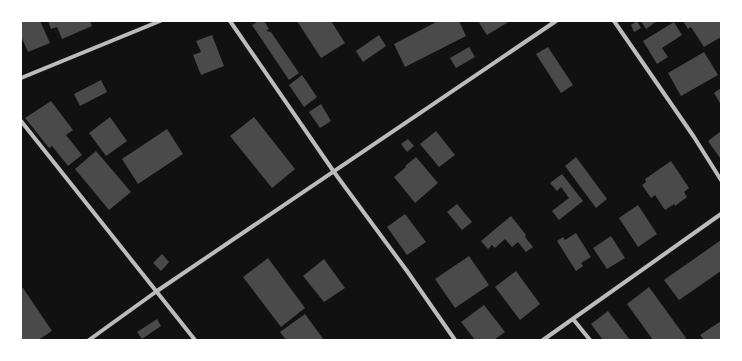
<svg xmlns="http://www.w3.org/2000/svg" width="742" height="361" viewBox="0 0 742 361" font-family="Jost,sans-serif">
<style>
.building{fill:#4a4a4a}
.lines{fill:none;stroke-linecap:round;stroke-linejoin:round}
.minor{stroke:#bcbcbc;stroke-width:4}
</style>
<rect width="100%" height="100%" fill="#111"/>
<!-- building -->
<path class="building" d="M21 21H40L50 43 28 52 21 36Z
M48 21H90L92 26 62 39 57 27 51 29Z
M259 21H264L269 29 266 31 271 32 299 73 289 80 252 25Z
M297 21H331L345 43 321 58Z
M438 21H459L466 36 405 67 394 44Z
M478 21H510L487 35Z
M637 21 641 28 634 32 631 25Z
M641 21H657L646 29Z
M683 21H719L721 24V37L704 47 691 27 688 29Z
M674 22 682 35 662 48 668 57 657 64 643 41Z
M212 35 224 66 201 75 193 55 201 52 196 41Z
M379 35 386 46 363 62 356 51Z
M469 47 475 57 456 68 450 58Z
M548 47 573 85 561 93 536 54Z
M704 52 718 75 681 96 668 73Z
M302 75 317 97 304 107 289 85Z
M101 80 107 92 80 106 74 94Z
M721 88V105L714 93Z
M51 101 73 130 66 135 82 155 68 166 52 146 49 148 25 118Z
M321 104 331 121 320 128 309 112Z
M110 117 127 141 106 156 89 133Z
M254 117 295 169 272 188 230 136Z
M167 129 183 154 138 184 122 159Z
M436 131 455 155 439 167 420 144Z
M721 131V157L720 158 708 141Z
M408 139 414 146 407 152 401 144Z
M96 151 131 192 109 210 75 169Z
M416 157 438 183 415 203 394 177 406 167 405 166Z
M576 157 607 199 596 208 565 166Z
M671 161 689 188 684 192 687 197 675 206 674 204 665 210 655 195 651 198 642 185 646 182 645 179Z
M562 174 583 201 559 220 552 211 569 198 561 187 557 191 550 183Z
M457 204 472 222 462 230 447 212Z
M638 205 657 234 638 247 619 218Z
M405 214 426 242 407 255 387 227Z
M511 216 526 235 525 237 533 247 526 252 518 242 512 247 505 239 495 248 492 245 488 249 481 241Z
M576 233 591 257 581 263 583 266 576 271 557 241 563 237 565 240Z
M611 236 625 258 607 269 593 248Z
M721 240V271L679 300 664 280Z
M162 254 169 262 161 271 153 263Z
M469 256 489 285 455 308 435 279Z
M268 258 305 308 281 327 243 277Z
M324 259 345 288 324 302 303 276Z
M516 271 540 304 520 320 495 287Z
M649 287 686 338 684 340H653L627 304Z
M23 288 52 331 38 340H21V289Z
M484 305 505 332 494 340H475L461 322Z
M608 311 630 340H603L591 324Z
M305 314 324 340H286L280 332Z
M157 319 161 326 142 339 137 332Z
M721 321V340H704L700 335Z"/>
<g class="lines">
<!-- minor -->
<path class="minor" d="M230 21 334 172 407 271 455 340
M614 21 694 137 721 180
M21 78 160 21
M21 121 195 340
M573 319 590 340
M89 340 157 291 556 21
M543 340 721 214"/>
</g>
<!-- border -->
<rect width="742" height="361" fill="none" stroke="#ffffff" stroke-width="44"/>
</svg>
